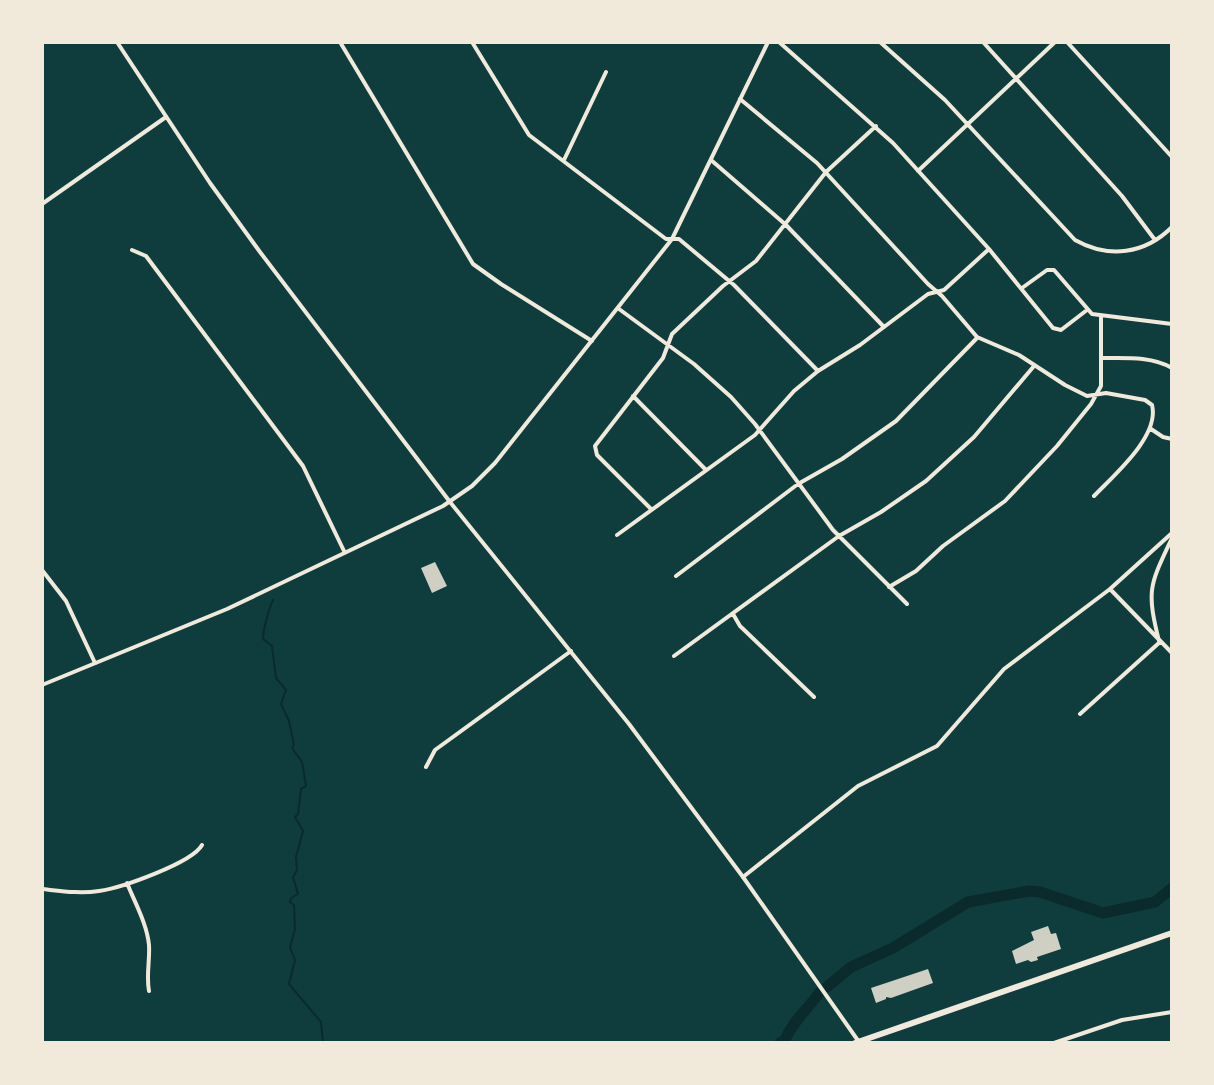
<svg xmlns="http://www.w3.org/2000/svg" width="1214" height="1085" viewBox="0 0 1214 1085" font-family="Commissioner,sans-serif">
<style>
.lines{fill:none;stroke-linecap:round;stroke-linejoin:round}
.stream{stroke:#0a2a2b;stroke-width:2}
.river{stroke:#0a2a2b;stroke-width:11}
.building{fill:#cfcfc3}
.minor{stroke:#f1e9da;stroke-width:4}
.tertiary{stroke:#f1e9da;stroke-width:4}
.primary{stroke:#f1e9da;stroke-width:6}
</style>
<rect width="100%" height="100%" fill="#0f3d3e"/>
<g class="lines">
<!-- stream -->
<path class="stream" d="M273 600C269 608 263 630 263 639L272 646 276 678 286 690 281 704 289 721 294 745 292 748 302 762 306 786 301 789 298 814 295 817 303 831 296 857 297 870 293 877 298 894 291 898 290 902 294 905 295 929 290 947 295 960 289 984 321 1022 323 1043"/>
<!-- river -->
<path class="river" d="M827 987 851 967 893 948 968 902 1029 891 1040 892 1103 913 1155 902 1172 888
M780 1043 785 1040C792 1022 808 1009 819 993"/>
</g>
<!-- building -->
<path class="building" d="M435 562 447 586 432 593 421 568Z
M1048 926 1051 934 1056 933 1061 949 1037 957 1038 960 1031 962 1028 960 1016 964 1012 951 1034 940 1031 932Z
M928 969 933 983 891 998 886 997V999L876 1003 871 988Z"/>
<g class="lines">
<!-- minor -->
<path class="minor" d="M340 42 473 264 501 284 592 341
M472 42 529 135 666 239H679L734 285 818 371
M779 42 893 143 989 249 1053 328 1061 330 1087 310
M880 42 945 100 1075 240C1109 259 1145 254 1172 227
M983 42 1122 196 1155 240
M1067 42 1172 157
M740 99 817 163 928 284 942 296 977 337 1019 355 1065 385 1087 396 1106 393 1145 400 1152 405C1160 436 1114 475 1094 496
M564 160 606 72
M711 160 786 225 884 327
M918 171 1055 42
M42 204 166 117
M132 250 146 256 303 466 344 551
M1022 288 1047 270H1054L1092 314 1172 324
M619 309 694 364 731 397 755 424 833 530 907 604
M1102 358C1125 358 1152 356 1172 368
M633 396 706 470
M1151 429 1163 437 1172 439
M651 509 597 455 595 446 663 358 672 334 723 286 756 261 826 172 876 126
M617 535 755 435 794 391 818 371 860 345 928 294 944 290 989 249
M42 570 66 601 95 663
M676 576 798 484 842 459 896 421 977 338
M889 587 916 571 943 546 1005 501 1057 446 1091 404 1101 386V317
M1110 589 1172 653
M733 614 740 626 814 697
M1159 641C1146 589 1150 585 1172 538
M674 656 839 536 881 512 926 481 974 437 1034 366
M1080 714 1160 642
M426 767 435 750 571 651
M743 877 858 786 937 746 1004 669 1110 589 1172 533
M127 883C135 903 147 924 149 945 150 961 146 975 149 991
M42 889C61 891 80 894 99 891 121 888 192 863 202 845"/>
<!-- tertiary -->
<path class="tertiary" d="M117 42 210 183 260 252 450 502 629 724 743 877 859 1042
M42 685 227 609 443 506 472 486 495 463 672 239 768 42
M1054 1043 1122 1020 1172 1012"/>
<!-- primary -->
<path class="primary" d="M855 1043 1172 933"/>
</g>
<!-- border -->
<rect width="1214" height="1085" fill="none" stroke="#f1e9da" stroke-width="88"/>
</svg>
